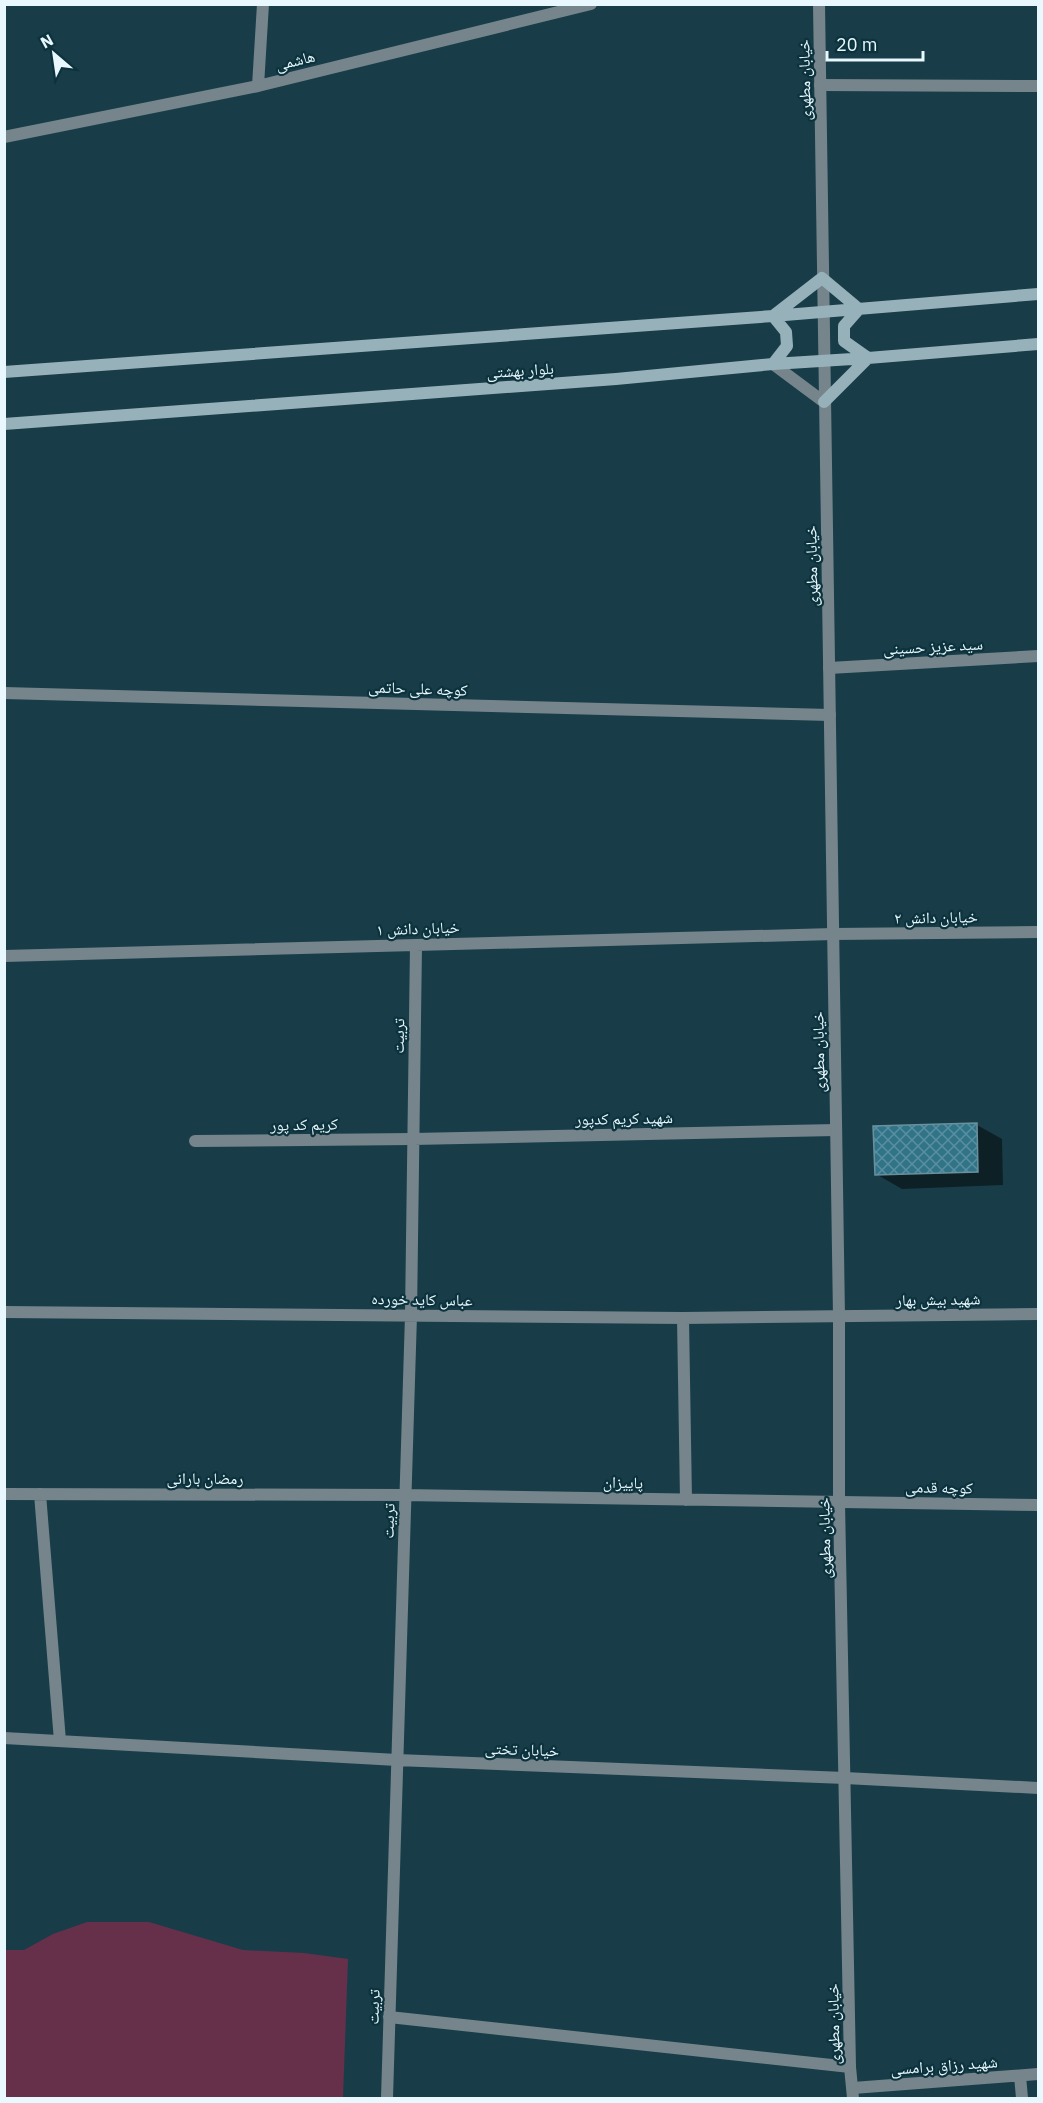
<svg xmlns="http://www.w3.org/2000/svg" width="1043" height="2103" viewBox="0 0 1043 2103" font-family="'IBM Plex Sans','Noto Naskh Arabic',sans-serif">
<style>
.pitch{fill:#66304b}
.shadow{fill:#0007}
.building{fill:url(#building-cross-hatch);stroke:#6a909d;stroke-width:1.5}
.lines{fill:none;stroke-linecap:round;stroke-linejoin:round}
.service{stroke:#75858b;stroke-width:12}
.minor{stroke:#75858b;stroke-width:12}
.tertiary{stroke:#75858b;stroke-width:12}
.secondary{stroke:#97b1ba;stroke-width:12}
.labels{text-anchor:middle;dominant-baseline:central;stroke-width:4.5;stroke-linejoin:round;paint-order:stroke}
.street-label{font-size:16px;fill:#e8f8fe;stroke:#0c333d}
</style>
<defs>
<pattern id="building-cross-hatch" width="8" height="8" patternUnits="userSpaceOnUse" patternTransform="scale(1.5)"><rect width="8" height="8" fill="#317488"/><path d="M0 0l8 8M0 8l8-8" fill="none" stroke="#598fa0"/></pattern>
</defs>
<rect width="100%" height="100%" fill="#183d48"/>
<!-- pitch -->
<path class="pitch" d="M87 1922H149L243 1950 304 1953 348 1959 343 2098H5V1950H24L53 1934Z"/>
<!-- shadow -->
<path class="shadow" d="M977 1125 1002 1139 1003 1185 902 1189 876 1174Z"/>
<!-- building -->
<path class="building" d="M977 1123 978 1172 875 1175 873 1126Z"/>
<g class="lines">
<!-- service -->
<path class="service" d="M195 1141 413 1139"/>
<!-- minor -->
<path class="minor" d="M820 85 1038 86
M258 86 263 4
M4 137 258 86 591 4
M829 668 1038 656
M4 693 830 715
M4 956 833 934 1038 932
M413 1139 836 1130
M4 1312 683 1318 1038 1314
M683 1318 686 1500
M4 1494 405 1495 1038 1505
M40 1494 60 1741
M4 1738 397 1760 845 1778 1038 1788
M389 2017 850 2067
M1020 2076 1022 2098
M853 2088 1038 2074
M387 2098 411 1315 416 945"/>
<!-- tertiary -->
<path class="tertiary" d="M819 4 839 1317V1503L850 2067 853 2098
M773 364 824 402"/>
<!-- secondary -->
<path class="secondary" d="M773 364 787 346 786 332 773 316 822 278 859 309 844 326V341L868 358 824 402
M4 372 773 316 1038 294
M4 424 616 379 773 364 868 358 1038 344"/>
</g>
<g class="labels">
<!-- street labels -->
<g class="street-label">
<text transform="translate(295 60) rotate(-14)">هاشمی</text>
<text transform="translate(804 80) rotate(-91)">خیابان مطهری</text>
<text transform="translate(520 370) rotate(-4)">بلوار بهشتی</text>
<text transform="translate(811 566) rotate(-91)">خیابان مطهری</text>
<text transform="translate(933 646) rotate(-3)">سید عزیز حسینی</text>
<text transform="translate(418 688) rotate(2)">کوچه علی حاتمی</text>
<text transform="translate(936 917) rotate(-1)">خیابان دانش ۲</text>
<text transform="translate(418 928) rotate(-2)">خیابان دانش ۱</text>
<text transform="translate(398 1036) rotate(-89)">تربیت</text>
<text transform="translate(818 1052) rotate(-91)">خیابان مطهری</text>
<text transform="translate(624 1118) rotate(-1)">شهید کریم کدپور</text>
<text transform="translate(304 1124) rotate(-1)">کریم کد پور</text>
<text transform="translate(422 1299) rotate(1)">عباس کاید خورده</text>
<text transform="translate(938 1299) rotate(-1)">شهید بیش بهار</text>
<text x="205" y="1478">رمضان بارانی</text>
<text transform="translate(623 1482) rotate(1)">پاییزان</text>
<text transform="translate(939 1487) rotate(1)">کوچه قدمی</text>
<text transform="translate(388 1521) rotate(-88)">تربیت</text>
<text transform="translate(824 1538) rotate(-91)">خیابان مطهری</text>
<text transform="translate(522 1749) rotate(2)">خیابان تختی</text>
<text transform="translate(373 2007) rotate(-88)">تربیت</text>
<text transform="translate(833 2024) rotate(-91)">خیابان مطهری</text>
<text transform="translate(944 2065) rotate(-4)">شهید رزاق برامسی</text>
</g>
</g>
<!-- border -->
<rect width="1043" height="2103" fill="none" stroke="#e8f8fe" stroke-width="12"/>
<!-- north arrow -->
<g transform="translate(54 54) rotate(331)" stroke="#0c333d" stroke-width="4.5" paint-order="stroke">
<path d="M0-4.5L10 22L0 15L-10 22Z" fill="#e8f8fe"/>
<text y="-9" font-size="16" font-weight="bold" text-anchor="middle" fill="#e8f8fe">N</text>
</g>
<!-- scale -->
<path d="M827 51v9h96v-9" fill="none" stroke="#e8f8fe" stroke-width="3"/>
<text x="836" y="51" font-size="18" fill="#e8f8fe" stroke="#0c333d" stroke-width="4.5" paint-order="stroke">20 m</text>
</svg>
